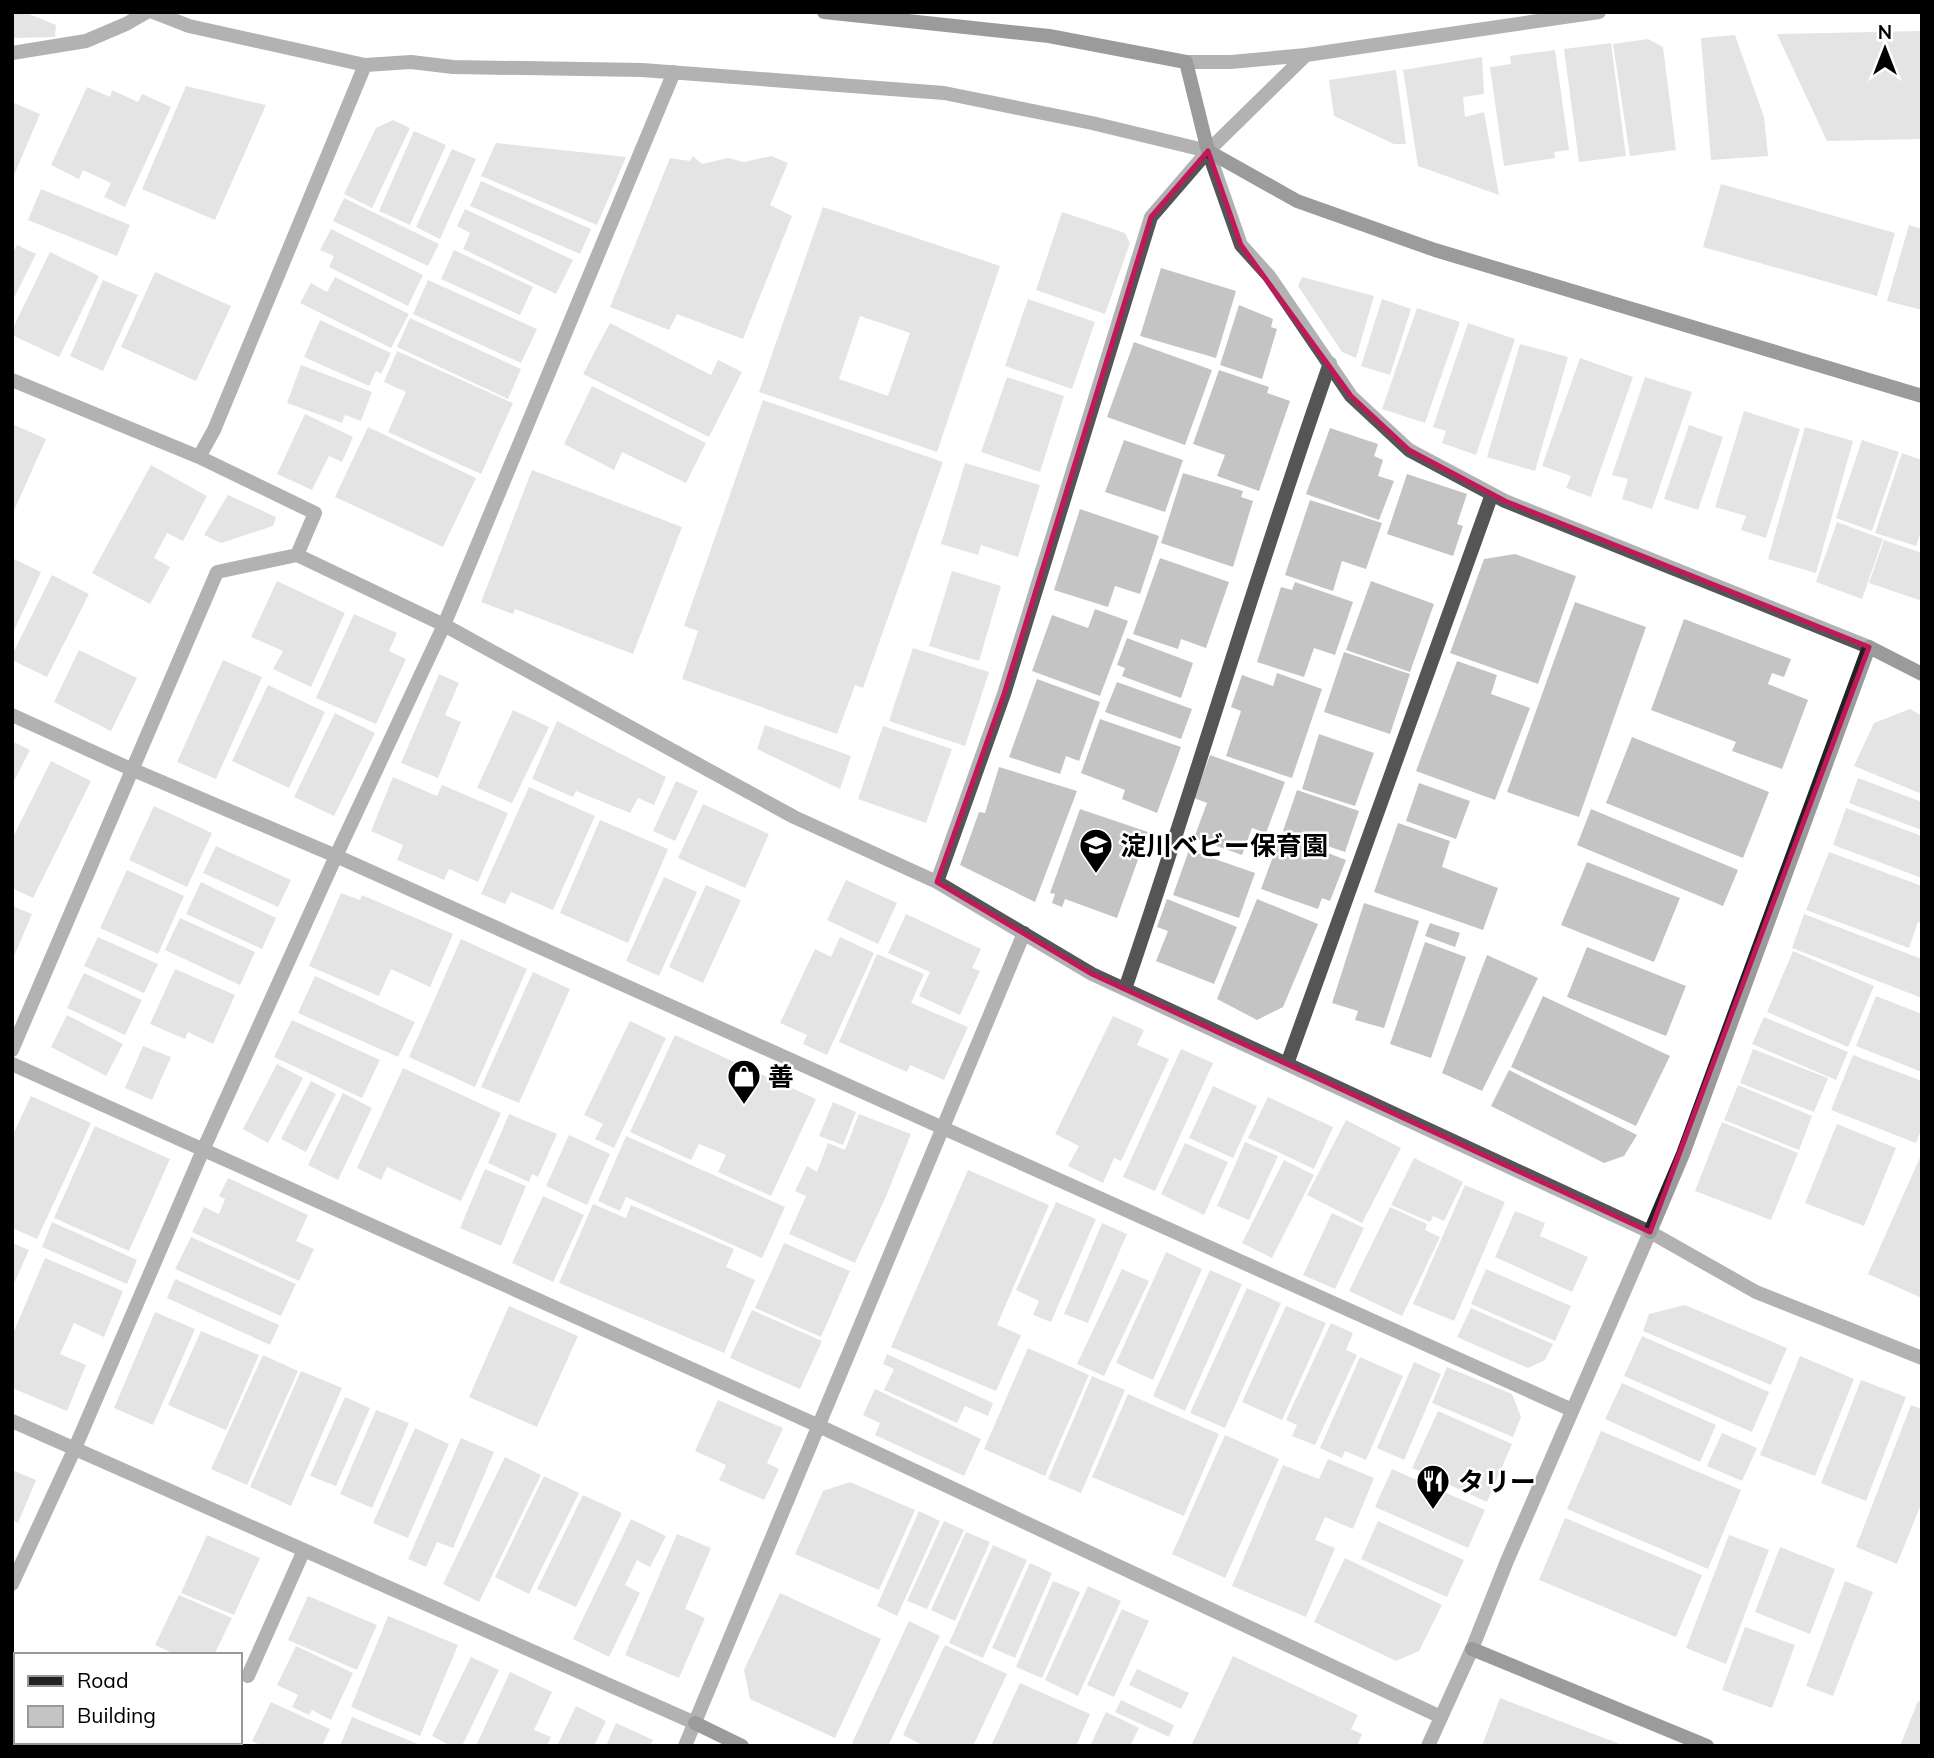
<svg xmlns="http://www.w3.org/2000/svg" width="1934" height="1758" viewBox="0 0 1934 1758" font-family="Mulish,'Noto Sans JP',sans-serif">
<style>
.building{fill:#c4c4c4;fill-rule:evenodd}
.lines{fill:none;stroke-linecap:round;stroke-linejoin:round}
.street{stroke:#555;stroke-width:14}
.secondary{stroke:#222;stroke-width:14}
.marked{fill:none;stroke:#c2185b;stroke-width:5;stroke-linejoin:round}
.labels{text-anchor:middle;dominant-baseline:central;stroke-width:5;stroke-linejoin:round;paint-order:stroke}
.poi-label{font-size:26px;font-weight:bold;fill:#000;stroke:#fff;text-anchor:start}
</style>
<rect width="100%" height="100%" fill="#fff"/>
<!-- building -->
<path class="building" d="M12 12H24L56 25 55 37 12 38Z
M1922 31V139L1827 141 1777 34Z
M1735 35 1764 117 1768 156 1711 160 1701 38Z
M1648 39 1663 47 1676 150 1630 156 1613 44Z
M1611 43 1626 156 1579 162 1564 49Z
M1555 50 1569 150 1554 152 1555 158 1504 166 1490 67 1511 64 1510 56Z
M1482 57 1484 94 1463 97 1465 117 1484 112 1499 195 1418 166 1403 70Z
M1396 70 1406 144H1394L1334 116 1329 80Z
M186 86 266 105 215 220 142 189Z
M87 87 110 97 112 90 138 102 142 94 171 107 125 207 104 197 111 183 83 170 79 179 51 165Z
M12 102 40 114 12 180Z
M393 120 410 128 372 208 344 194 376 128Z
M414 131 446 145 410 225 379 211Z
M496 143 626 157 597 225 481 176Z
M452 149 476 159 440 239 416 227Z
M693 156 702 164 728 158 744 162 771 156 788 163 770 205 792 216 743 339 677 314 669 330 610 307 670 158 690 161Z
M481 181 591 229 580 254 470 206Z
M1721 184 1895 233 1877 296 1703 247Z
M41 189 130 225 117 256 28 220Z
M344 198 439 244 428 266 333 221Z
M823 207 1000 266 937 452 759 392ZM860 316 910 333 888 396 839 379Z
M465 209 573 260 556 294 463 249 470 233 457 226Z
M1062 212 1125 233 1130 243 1105 314 1036 290Z
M1909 225 1922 229V310L1887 301Z
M331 229 423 275 408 306 329 267 334 256 320 250Z
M17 245 36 254 12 302V254Z
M454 250 533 287 520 315 441 279Z
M50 252 99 276 59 357 12 335V330Z
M1161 268 1236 291 1216 358 1140 336Z
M155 272 231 306 196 381 121 347Z
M335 277 409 314 391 348 300 303 311 283 327 292Z
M1302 277 1374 296 1356 358 1342 352 1298 286Z
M103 280 138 295 103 371 70 356Z
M428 280 537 329 521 363 413 314Z
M1028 299 1095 322 1072 389 1005 366Z
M1382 299 1411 309 1390 375 1361 366Z
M1239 305 1273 319 1271 327 1277 329 1262 379 1220 365Z
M1417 308 1460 322 1425 423 1382 409Z
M410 318 521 369 508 399 397 347Z
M320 320 391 353 381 374 376 371 369 386 304 357Z
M610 323 711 375 718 360 742 372 709 437 583 374Z
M1468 323 1515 339 1476 455 1442 443 1446 431 1433 427Z
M1134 342 1212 370 1185 445 1107 417Z
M1520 344 1568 357 1535 471 1487 457Z
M397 351 513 403 481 474 388 432 406 392 384 382Z
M1580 358 1633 377 1591 497 1566 488 1571 476 1542 466Z
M301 365 372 392 361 421 345 415 342 423 287 403Z
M1219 370 1269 387 1267 393 1290 401 1259 491 1217 476 1225 455 1193 444Z
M1007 377 1064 396 1040 472 981 452Z
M1645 377 1692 392 1652 509 1622 499 1628 479 1612 475Z
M592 386 706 443 686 483 622 452 614 470 564 444Z
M763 400 943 462 863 688 855 685 837 734 682 679 698 631 684 626Z
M1744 411 1800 429 1766 538 1741 530 1746 516 1715 507Z
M305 414 353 437 342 462 329 456 312 490 277 474Z
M12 424 46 439 12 515Z
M1689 425 1723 437 1698 510 1664 499Z
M368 427 476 478 443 547 335 497Z
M1805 427 1853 441 1816 573 1768 559Z
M1330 428 1378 444 1374 456 1383 460 1378 476 1394 481 1379 520 1306 494Z
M1124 440 1183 460 1165 512 1105 492Z
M1862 440 1899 452 1872 531 1836 518Z
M1902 453 1922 460V529L1916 546 1875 533Z
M965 463 1040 485 1018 557 981 545 978 555 941 544Z
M151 465 207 496 183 541 167 533 154 558 170 567 150 604 92 573Z
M532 470 682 527 633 654 515 609 513 614 481 602Z
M1183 473 1243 491 1241 497 1253 501 1233 567 1161 543Z
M1407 474 1467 494 1457 524 1463 526 1453 556 1387 534Z
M228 495 276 517 273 526 221 543 204 535Z
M1310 500 1382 523 1366 569 1342 561 1333 591 1285 575Z
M1080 509 1159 536 1140 594 1115 586 1108 607 1054 590Z
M1837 522 1883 539 1862 599 1816 582Z
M1884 540 1922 553V601L1869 583Z
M1515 554 1576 576 1538 684 1450 653 1484 559Z
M1160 558 1229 582 1206 648 1181 639 1178 649 1133 634Z
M14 559 41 572 12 635V562Z
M952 571 1001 586 979 661 929 646Z
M52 575 89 594 47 677 12 660V655Z
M277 581 345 613 311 687 273 669 283 651 251 637Z
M1371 581 1434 604 1410 672 1346 650Z
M1295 582 1353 602 1335 655 1314 648 1304 677 1257 662 1281 587 1292 590Z
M1575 602 1646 627 1579 817 1507 792Z
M1095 609 1128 621 1100 696 1032 671 1052 615 1088 628Z
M354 614 397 633 389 651 406 659 376 724 316 698Z
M1684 619 1791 659 1784 677 1772 673 1768 684 1808 700 1782 769 1732 751 1736 742 1651 710Z
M1127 638 1193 663 1181 698 1122 676 1125 668 1117 665Z
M913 648 989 672 965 746 889 721Z
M79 650 137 678 111 731 54 702Z
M1344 652 1410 674 1390 734 1324 712Z
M223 660 262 677 216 779 177 762Z
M1457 661 1497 675 1491 694 1530 708 1495 800 1416 771Z
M1277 673 1322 689 1292 778 1226 756 1241 711 1231 707 1242 675 1273 686Z
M439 674 459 683 445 715 461 722 438 778 401 763Z
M1037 679 1100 702 1079 761 1066 756 1060 774 1009 757Z
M1117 682 1192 709 1181 739 1105 712Z
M268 685 325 712 289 788 232 761Z
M1910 709 1922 716V794L1854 766 1874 723Z
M513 710 549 727 512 803 477 788Z
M335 713 375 733 334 816 294 797Z
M1100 719 1181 747 1157 813 1122 799 1125 790 1081 773Z
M557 721 666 777 654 805 638 798 630 813 576 791 573 797 532 779Z
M765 725 851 756 840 789 757 749Z
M883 726 952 749 926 823 858 799Z
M1319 734 1374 753 1355 806 1302 789Z
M1632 737 1769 792 1743 858 1606 803Z
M12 741 30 750 12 785Z
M1210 755 1285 782 1266 833 1252 828 1242 855 1194 838 1207 803 1194 798Z
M51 761 91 781 33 898 12 888V839Z
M999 767 1077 791 1035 902 960 865 979 812 985 813Z
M393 777 437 796 442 785 508 813 478 882 449 869 444 880 397 860 403 845 371 831Z
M1858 778 1922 802V830L1849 803Z
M676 781 698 791 675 841 653 831Z
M1419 783 1470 801 1456 839 1406 821Z
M529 787 595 816 553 910 511 892 505 904 481 894Z
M1297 790 1359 811 1345 852 1283 831Z
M703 804 769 834 745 888 678 858Z
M154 806 212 833 187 887 129 860Z
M1846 808 1922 836V878L1833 845Z
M1080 809 1148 832 1117 918 1065 899 1062 907 1052 903 1055 894 1050 893Z
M1591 809 1738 870 1723 906 1577 845Z
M600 820 668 849 628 943 560 913Z
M1398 823 1450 841 1442 867 1498 888 1483 930 1374 892Z
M1281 835 1346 860 1330 901 1322 898 1318 909 1261 889Z
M216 846 291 880 278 907 203 873Z
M1189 850 1255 873 1239 918 1173 895Z
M1829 852 1922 886V923L1918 922 1909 948 1806 910Z
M1587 862 1680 898 1654 962 1561 925Z
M127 870 184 896 158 954 100 928Z
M664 877 697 892 659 976 626 961Z
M846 880 897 903 878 944 827 920Z
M201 882 276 918 262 949 186 914Z
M706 885 741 900 703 983 669 967Z
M341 893 360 900 362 895 453 934 430 987 391 969 379 996 309 966Z
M1167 899 1237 927 1214 984 1156 961 1168 931 1157 927Z
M1257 899 1318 924 1283 1007 1257 1020 1217 999Z
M1364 903 1419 921 1384 1028 1355 1020 1358 1011 1332 1003Z
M12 906 32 914 12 961Z
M906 914 981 949 972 968 980 971 960 1015 919 996 930 972 888 953Z
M1804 914 1922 959V998L1792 948Z
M180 918 255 952 240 985 165 950Z
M1430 923 1460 933 1455 947 1425 936Z
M98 937 158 964 144 993 84 966Z
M840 937 874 953 827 1055 803 1044 807 1035 780 1023 815 949 831 957Z
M461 939 527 969 475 1087 409 1057Z
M1425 942 1466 957 1431 1058 1390 1044Z
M1587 947 1686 986 1666 1036 1567 997Z
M1793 951 1874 986 1848 1047 1767 1012Z
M877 954 924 974 911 1003 968 1027 944 1080 910 1065 907 1072 839 1042Z
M1487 955 1538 978 1482 1091 1442 1073Z
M175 969 235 995 213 1044 188 1032 185 1039 150 1024Z
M533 972 570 989 519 1103 481 1087Z
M84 973 142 1000 125 1035 67 1008Z
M315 976 415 1022 398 1057 298 1013Z
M1543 996 1670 1056 1636 1126 1511 1067Z
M1876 996 1922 1014V1072L1856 1046Z
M67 1015 123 1044 106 1076 51 1047Z
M1113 1016 1144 1030 1137 1045 1169 1059 1121 1161 1114 1158 1103 1183 1068 1166 1079 1146 1055 1134Z
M1764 1017 1848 1052 1836 1080 1752 1044Z
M292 1020 380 1060 362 1098 274 1057Z
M630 1021 666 1038 614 1148 595 1139 603 1124 584 1115Z
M675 1035 816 1099 771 1196 718 1172 726 1155 699 1144 691 1160 630 1132Z
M143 1046 171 1057 152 1100 125 1088Z
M1181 1049 1213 1063 1155 1191 1123 1177Z
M1753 1049 1828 1078 1814 1112 1740 1083Z
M1853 1055 1922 1081V1128L1916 1143 1831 1110Z
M277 1064 303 1078 268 1143 243 1129Z
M403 1068 501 1113 461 1201 387 1167 381 1180 357 1168Z
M1509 1070 1637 1135 1624 1156 1604 1163 1491 1106Z
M311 1081 336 1094 306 1152 281 1139Z
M1738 1085 1812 1116 1799 1150 1724 1120Z
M1213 1086 1257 1106 1233 1158 1189 1138Z
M343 1093 372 1108 338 1180 308 1165Z
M31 1096 91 1123 37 1239 12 1228V1137Z
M1268 1097 1333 1127 1314 1169 1248 1138Z
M833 1102 856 1112 843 1145 819 1136Z
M509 1114 557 1134 538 1177 532 1174 529 1182 488 1163Z
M859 1114 911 1134 885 1199 855 1263 789 1234 806 1196 795 1191 807 1166 817 1172 828 1143 845 1150Z
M1346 1120 1401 1148 1362 1223 1307 1195Z
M1722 1122 1798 1153 1771 1220 1695 1191Z
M1837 1124 1896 1148 1864 1226 1805 1203Z
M95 1126 170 1159 129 1251 54 1218Z
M569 1135 610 1154 587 1205 546 1186Z
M626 1136 785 1207 762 1258 626 1197 620 1211 598 1201Z
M1245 1142 1278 1156 1249 1220 1217 1206Z
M1185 1143 1228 1162 1204 1215 1161 1194Z
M1922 1153V1298L1868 1274Z
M1414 1158 1463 1182 1444 1221 1433 1216 1430 1222 1391 1205Z
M1284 1160 1314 1175 1272 1258 1242 1243Z
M485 1169 526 1186 501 1246 460 1228Z
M968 1170 1049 1205 997 1325 1021 1335 996 1391 891 1347Z
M228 1178 308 1215 296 1241 314 1249 299 1281 192 1232 204 1207 219 1214 225 1199 219 1196Z
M1465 1185 1505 1202 1454 1321 1413 1304Z
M543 1196 584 1215 553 1282 512 1263Z
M1056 1202 1096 1219 1051 1322 1033 1315 1039 1301 1016 1290Z
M593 1204 626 1218 631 1205 734 1249 726 1267 755 1280 724 1353 559 1283Z
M1390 1207 1427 1224 1425 1230 1440 1237 1402 1316 1349 1291Z
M1515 1211 1545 1223 1540 1236 1588 1257 1572 1292 1495 1257Z
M1332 1213 1364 1228 1335 1289 1303 1275Z
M52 1222 137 1260 127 1284 42 1247Z
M1102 1223 1127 1234 1088 1323 1064 1314Z
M191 1237 296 1284 281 1316 175 1269Z
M12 1243 29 1250 12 1288Z
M784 1243 850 1271 821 1337 755 1308Z
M1166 1252 1202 1269 1153 1380 1116 1363Z
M45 1258 123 1291 104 1337 74 1323 60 1354 86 1365 67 1411 12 1388V1336Z
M1122 1269 1149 1281 1104 1376 1077 1364Z
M1486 1269 1571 1306 1555 1341 1471 1304Z
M1210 1270 1242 1284 1185 1411 1153 1396Z
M175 1279 279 1325 270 1345 167 1298Z
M1247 1288 1281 1303 1225 1428 1190 1413Z
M1685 1305 1787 1348 1771 1385 1643 1331 1649 1314Z
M509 1306 578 1336 537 1427 469 1397Z
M1286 1306 1326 1323 1282 1420 1242 1402Z
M1471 1308 1553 1344 1545 1360 1528 1368 1457 1337Z
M752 1310 822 1341 800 1389 730 1358Z
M155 1312 195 1329 153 1425 114 1408Z
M1331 1323 1353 1333 1346 1350 1357 1355 1315 1445 1292 1436 1297 1425 1286 1420Z
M201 1331 259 1355 226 1430 168 1405Z
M1642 1336 1769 1392 1752 1432 1624 1376Z
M1028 1348 1089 1375 1045 1476 984 1449Z
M887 1354 993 1403 988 1416 965 1406 957 1423 884 1390 894 1369 883 1364Z
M263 1355 298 1371 247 1485 211 1469Z
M1800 1356 1854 1379 1815 1476 1760 1455Z
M1360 1357 1403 1376 1366 1460 1345 1451 1342 1458 1320 1448Z
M1414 1362 1441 1374 1404 1460 1377 1448Z
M1447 1367 1512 1394 1521 1417 1513 1437 1432 1403Z
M301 1371 342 1388 291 1506 250 1487Z
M1092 1376 1125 1390 1081 1493 1048 1479Z
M1861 1380 1906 1397 1866 1501 1821 1483Z
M1622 1383 1716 1425 1700 1462 1605 1419Z
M875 1389 981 1439 964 1476 875 1435 880 1423 863 1415Z
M1128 1394 1219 1434 1184 1516 1092 1477Z
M345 1397 370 1408 336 1486 310 1476Z
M718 1400 783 1428 767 1463 779 1469 764 1500 719 1480 726 1465 695 1451Z
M1911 1405 1922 1409V1502L1897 1564 1856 1547Z
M376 1410 409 1423 372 1508 340 1494Z
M1438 1411 1512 1444 1487 1502 1412 1468Z
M415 1428 449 1444 408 1538 373 1523Z
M1601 1431 1741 1490 1708 1569 1567 1509Z
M1722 1433 1757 1448 1742 1481 1707 1466Z
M1225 1435 1279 1459 1225 1578 1172 1554Z
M461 1438 494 1452 453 1548 437 1542 426 1567 408 1559Z
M505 1457 541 1475 479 1602 443 1584Z
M1328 1459 1374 1478 1353 1529 1325 1517 1315 1540 1335 1548 1306 1617 1232 1586 1283 1465 1319 1479Z
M1392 1469 1485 1510 1468 1548 1375 1507Z
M12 1470 36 1480 18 1523 12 1520Z
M544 1476 579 1493 529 1594 495 1577Z
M850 1482 915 1510 879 1590 795 1554 823 1491Z
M583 1495 622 1513 576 1607 537 1589Z
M919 1511 940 1521 897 1616 877 1606Z
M1565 1518 1702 1575 1676 1637 1539 1580Z
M631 1519 666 1536 650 1567 637 1560 625 1585 640 1593 609 1657 573 1639Z
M944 1521 964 1530 927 1609 907 1601Z
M1378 1521 1464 1560 1447 1597 1361 1559Z
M966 1532 990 1542 955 1621 931 1610Z
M677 1534 711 1548 685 1609 705 1618 679 1678 625 1655Z
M207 1535 260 1558 234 1615 181 1593Z
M1729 1535 1769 1550 1726 1664 1686 1648Z
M993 1545 1027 1560 983 1658 949 1643Z
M1780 1547 1835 1569 1810 1634 1755 1612Z
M1345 1558 1442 1605 1419 1651 1396 1661 1314 1622Z
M1030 1563 1052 1573 1015 1658 992 1648Z
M1053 1581 1080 1592 1042 1678 1016 1667Z
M1845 1581 1873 1592 1833 1696 1806 1686Z
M1088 1586 1121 1601 1078 1696 1045 1680Z
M780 1593 881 1639 835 1738 750 1699 744 1670Z
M179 1595 232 1618 214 1655H177L155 1645Z
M308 1596 377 1625 357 1670 288 1640Z
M1122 1609 1149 1621 1114 1697 1087 1685Z
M388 1616 458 1645 420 1736 351 1707Z
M909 1621 940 1636 888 1746H857L852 1743Z
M1745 1627 1795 1645 1772 1708 1722 1690Z
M945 1645 1007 1674 973 1746H924L903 1735Z
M296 1646 353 1673 331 1720 312 1710 309 1715 292 1707 298 1695 277 1685Z
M1233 1656 1358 1715 1351 1729 1362 1734 1357 1746H1191Z
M471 1657 499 1670 462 1746H451L432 1736Z
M1137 1669 1189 1693 1181 1709 1129 1685Z
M510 1672 552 1692 534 1730 551 1737 547 1746H476Z
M1020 1683 1090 1714 1076 1746H991Z
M12 1694 16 1695V1742H92L100 1746H12Z
M1500 1698 1625 1746H1482Z
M1121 1700 1174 1725 1169 1737 1115 1712Z
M1918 1701 1922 1702V1746H1900Z
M271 1702 330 1729 322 1746H262L252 1741Z
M576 1706 606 1721 594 1746H557Z
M1106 1712 1139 1728 1130 1746H1090Z
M352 1717 423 1746H340Z
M616 1723 653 1740 650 1746H606Z"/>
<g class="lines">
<!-- street -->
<path class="street" d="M153 12 189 26 365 65 411 62 453 67 642 70 944 93 1092 123 1208 151
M12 53 86 41 126 24 147 12
M1186 62H1231L1306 55 1599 12
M1208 151 1241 245 1269 276 1351 396 1409 450 1505 501 1869 647
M12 380 199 457 315 513 297 555
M199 457 214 430 365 65
M12 715 131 769 336 856 1572 1410
M937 882 1004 694 1151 217 1208 151 1306 55
M1125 989C1196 781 1257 570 1330 363
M12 1050 217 572 297 555 444 625 794 817 937 882 1092 974 1650 1232 1756 1292 1922 1358
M12 1064 819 1426 1441 1717
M1287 1064 1492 494
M12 1421 695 1723
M12 1584 75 1448 203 1150 336 856 444 625 674 72
M248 1676 304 1550
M685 1746 1024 933
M1428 1746 1472 1649 1507 1561 1650 1232"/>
<!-- secondary -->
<path class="secondary" d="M824 12 1049 36 1186 62 1208 151 1297 201 1435 250 1922 396
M1650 1232 1683 1154 1869 647 1922 674
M1472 1649 1707 1746
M695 1723 742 1746"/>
</g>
<!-- marked area -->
<path d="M0 0H1934V1758H0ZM1208 151 1241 245 1351 396 1409 450 1505 501 1869 647 1650 1232 1092 974 937 882 1004 694 1151 217Z" fill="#fff" fill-opacity=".55" fill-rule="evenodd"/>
<path class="marked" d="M1208 151 1241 245 1351 396 1409 450 1505 501 1869 647 1650 1232 1092 974 937 882 1004 694 1151 217Z"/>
<!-- icons -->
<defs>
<symbol id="school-pin" viewBox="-11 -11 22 30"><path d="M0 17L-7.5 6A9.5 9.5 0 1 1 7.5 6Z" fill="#000" stroke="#fff"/><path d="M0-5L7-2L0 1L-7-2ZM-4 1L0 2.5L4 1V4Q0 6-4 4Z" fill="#fff"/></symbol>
<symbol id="shop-pin" viewBox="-11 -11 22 30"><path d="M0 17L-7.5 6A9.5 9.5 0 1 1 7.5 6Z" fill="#000" stroke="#fff"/><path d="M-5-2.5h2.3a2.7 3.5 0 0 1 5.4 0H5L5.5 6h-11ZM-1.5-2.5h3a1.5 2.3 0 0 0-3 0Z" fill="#fff"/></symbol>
<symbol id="restaurant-pin" viewBox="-11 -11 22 30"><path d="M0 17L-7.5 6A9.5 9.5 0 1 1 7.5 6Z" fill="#000" stroke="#fff"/><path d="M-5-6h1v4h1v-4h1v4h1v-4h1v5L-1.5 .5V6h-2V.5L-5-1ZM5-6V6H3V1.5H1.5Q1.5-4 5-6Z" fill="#fff"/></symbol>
</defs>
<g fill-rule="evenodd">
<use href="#school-pin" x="1077" y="826" width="38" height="52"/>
<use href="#shop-pin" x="725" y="1057" width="38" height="52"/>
<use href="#restaurant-pin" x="1414" y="1462" width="38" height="52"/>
</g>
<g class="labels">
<!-- poi labels -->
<g class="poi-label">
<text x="1120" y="845">淀川ベビー保育園</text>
<text x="768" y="1076">善</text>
<text x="1458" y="1481">タリー</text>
</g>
</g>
<!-- border -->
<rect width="1934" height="1758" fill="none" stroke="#000000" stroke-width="28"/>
<!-- legend -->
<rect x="14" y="1653" width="228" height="91" fill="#ffffff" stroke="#999999" stroke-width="2"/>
<rect x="28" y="1676" width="35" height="10" fill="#222222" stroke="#999999" stroke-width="2"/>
<text x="77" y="1688" font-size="21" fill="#000000">Road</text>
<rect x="28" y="1706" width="35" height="21" fill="#c4c4c4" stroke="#999999" stroke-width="2"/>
<text x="77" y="1723" font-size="21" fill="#000000">Building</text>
<!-- north arrow -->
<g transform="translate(1885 49)" stroke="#ffffff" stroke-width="5" paint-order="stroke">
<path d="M0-5L12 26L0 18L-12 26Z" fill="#000000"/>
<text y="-10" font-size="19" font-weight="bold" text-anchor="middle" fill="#000000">N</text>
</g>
</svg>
